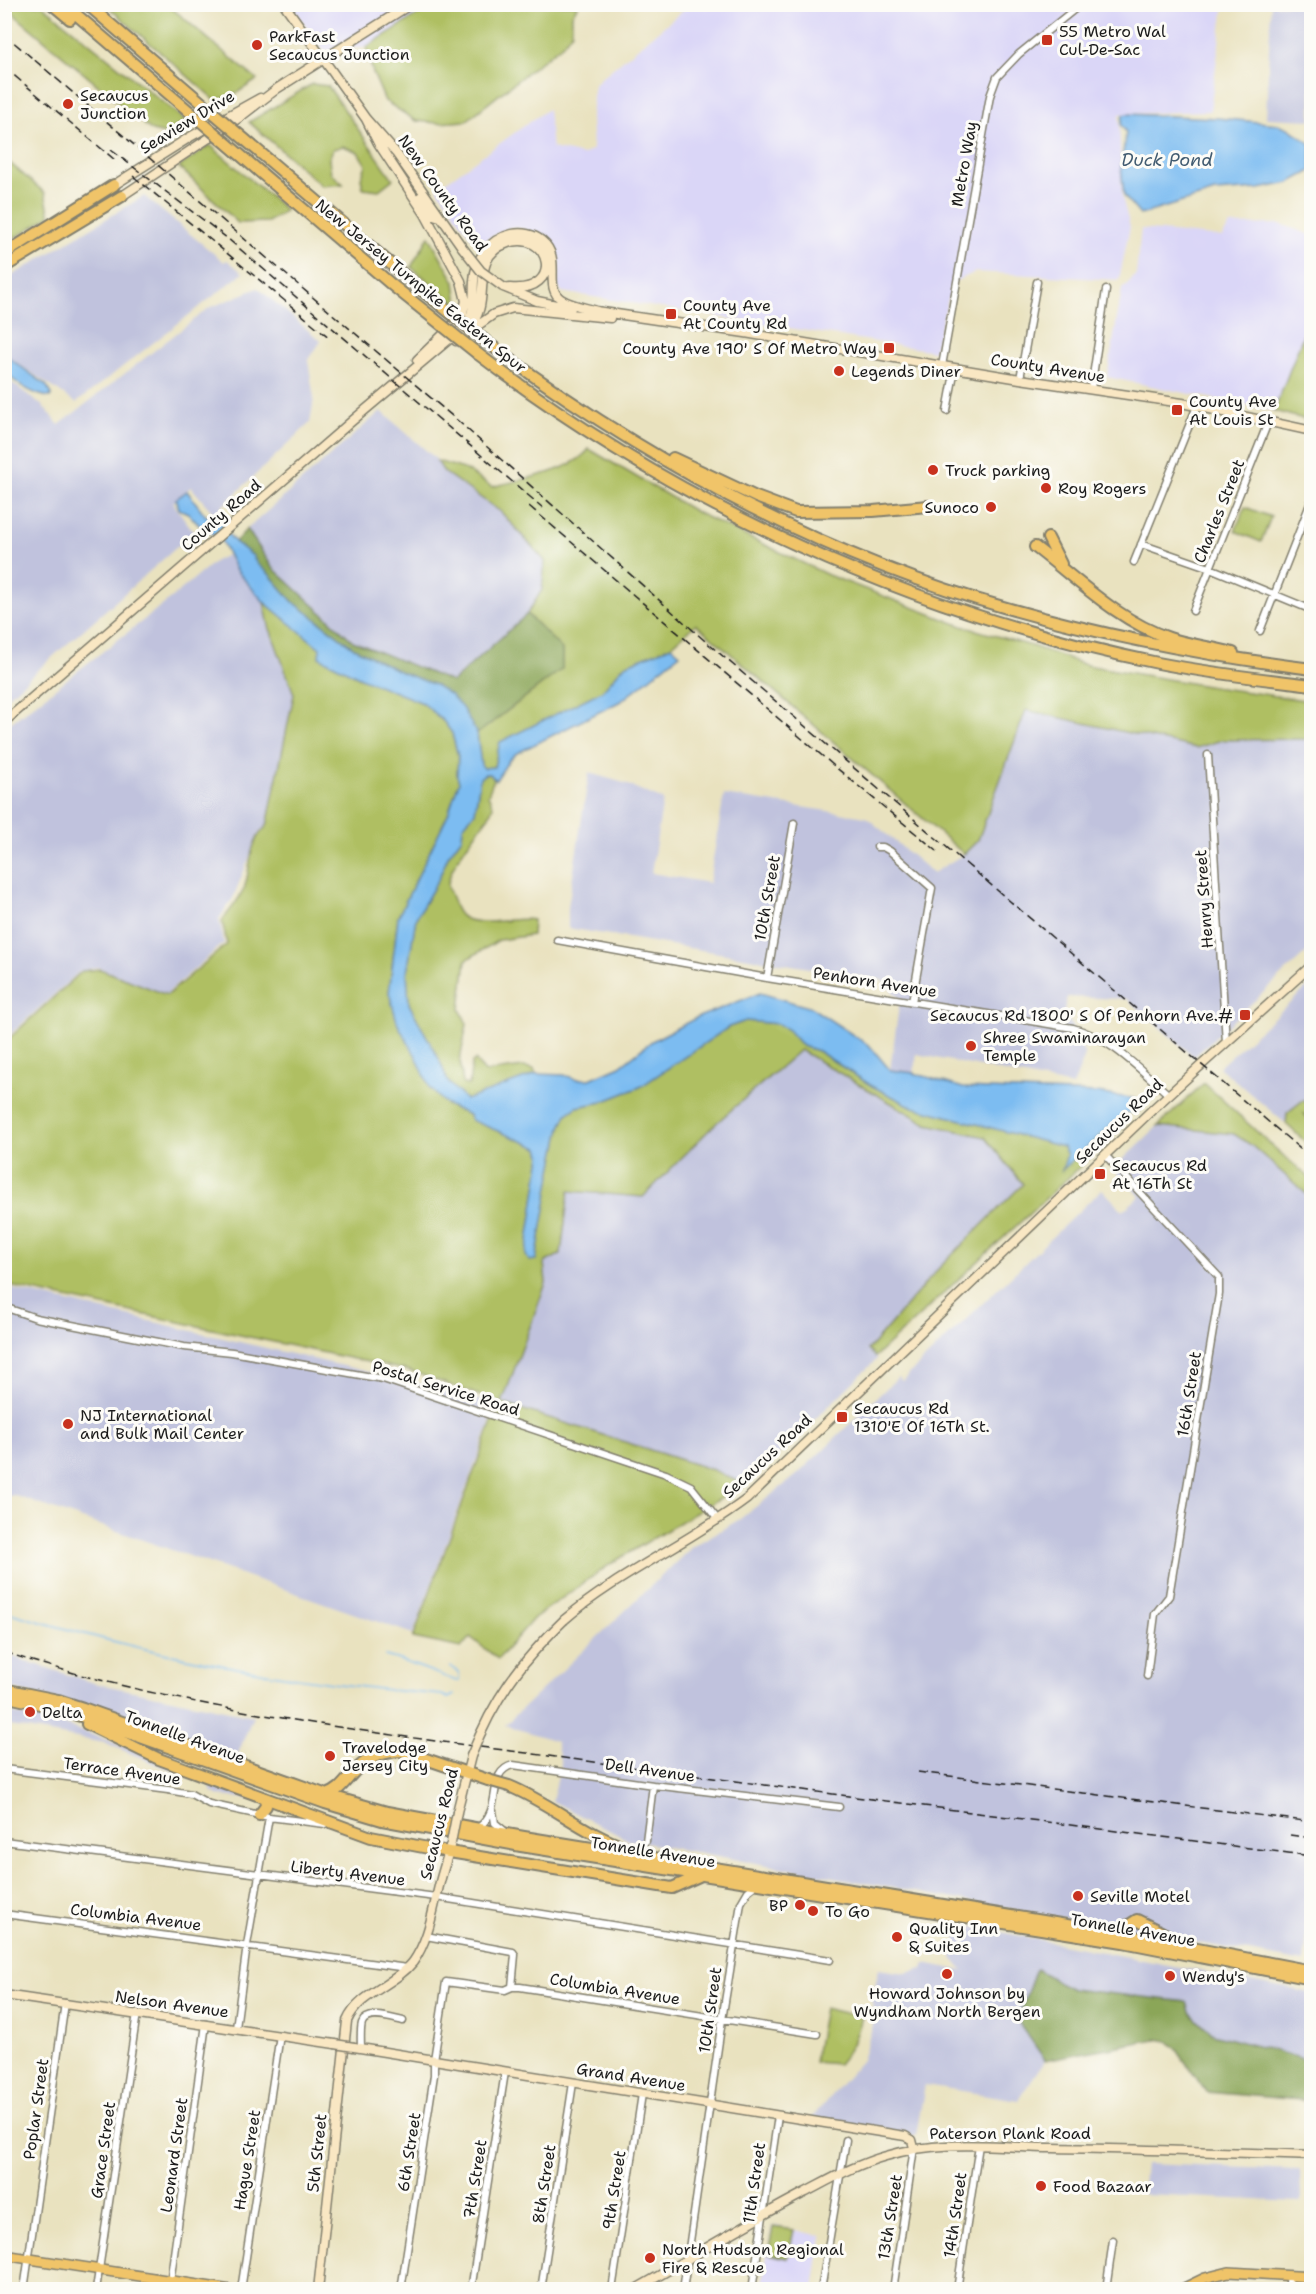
<svg xmlns="http://www.w3.org/2000/svg" width="1316" height="2294" viewBox="0 0 1316 2294" font-family="'Shantell Sans',sans-serif">
<style>
.built{fill:#dad6f7}
.industrial{fill:#c0c2dd}
.green{fill:#afbf62;stroke:#666e3f;stroke-width:1.5}
.forest{fill:#8ba658;stroke:#54613a;stroke-width:1.5}
.water{fill:#7cbcf1;stroke:#4c6c86;stroke-width:1.5}
.lines{fill:none;stroke-linecap:round;stroke-linejoin:round}
.stream{stroke:#7cbcf1;stroke-width:1.5}
.street-casing{stroke:#827f6e;stroke-width:9}
.secondary-casing{stroke:#827f6e;stroke-width:11}
.primary-casing{stroke:#827f6e;stroke-width:12}
.highway-casing{stroke:#827f6e;stroke-width:14}
.street{stroke:#fff;stroke-width:6}
.secondary{stroke:#f9e7c3;stroke-width:8}
.primary{stroke:#f0c469;stroke-width:9}
.highway{stroke:#f0c469;stroke-width:10}
.rail{stroke:#1c1c1c;stroke-width:1.5;stroke-dasharray:9 4.5;stroke-linecap:butt}
.secondary-bridge-casing{stroke:#827f6e;stroke-width:11;stroke-linecap:butt}
.highway-bridge-casing{stroke:#827f6e;stroke-width:14;stroke-linecap:butt}
.secondary-bridge{stroke:#f9e7c3;stroke-width:8}
.highway-bridge{stroke:#f0c469;stroke-width:10}
.poi-dot{fill:#c8321e;stroke:#fdfcf7;stroke-width:2}
.labels{text-anchor:middle;dominant-baseline:central;stroke-width:6;stroke-linejoin:round;paint-order:stroke}
.poi-label{font-size:16px;fill:#1c1c1c;stroke:#fdfcf7;text-anchor:start}
.street-label{font-size:16px;fill:#1c1c1c;stroke:#fdfcf7}
.water-label{font-size:18px;font-style:italic;fill:#425c71;stroke:#fdfcf7}
</style>
<rect width="100%" height="100%" fill="#fdfcf7"/>
<filter id="ink" filterUnits="userSpaceOnUse"><feTurbulence type="fractalNoise" baseFrequency=".0167" numOctaves="2"/><feDisplacementMap in="SourceGraphic" scale="12" xChannelSelector="R" yChannelSelector="G"/><feConvolveMatrix kernelMatrix="1 2 1 2 8 2 1 2 1" color-interpolation-filters="sRGB"/></filter>
<filter id="wash" filterUnits="userSpaceOnUse"><feTurbulence type="fractalNoise" baseFrequency=".008" numOctaves="4" result="noise"/><feDisplacementMap in="SourceGraphic" scale="24" xChannelSelector="R" yChannelSelector="G"/><feGaussianBlur stdDeviation="1.35" result="paint"/><feColorMatrix in="noise" values="0 0 0 0 0 0 0 0 0 0 0 0 0 0 0 0 0 1.4 0 .05"/><feComposite in="paint" operator="in"/></filter>
<g filter="url(#wash)">
<rect width="100%" height="100%" fill="#e9e2bf"/>
<!-- built -->
<path class="built" d="M291 5H432L366 47 324 51Z
M690 5H1224L1210 111 1119 114 1122 197 1130 227 1119 280 976 272 953 282 934 351 562 292 557 286 560 263 557 250 548 238 521 228 510 227 476 245 437 188 548 109 552 148 583 155 593 149 591 117 594 86 601 78Z
M1280 224 1311 235V315L1274 411 1107 377 1122 289 1136 275 1141 229 1222 237 1230 225Z
M772 2225 822 2236 814 2289 761 2290Z"/>
<!-- industrial -->
<path class="industrial" d="M1271 5H1311V120L1266 118Z
M144 196 224 262 227 260 243 273 76 403 5 355V280Z
M258 288 321 341 308 361 314 398 310 423 214 514 191 487 176 499 173 503 194 532 5 699 4 377 43 406 59 425 209 308Z
M381 411 437 460 444 472 501 512 545 561 542 590 527 614 452 683 353 641 272 567 247 529Z
M227 555 236 570 264 602 269 626 294 694 267 826 259 833 233 898 219 919 224 943 165 995 98 967 80 971 5 1039 4 728 163 605 215 561Z
M1026 710 1196 748 1222 740 1311 739V948L1194 1057 1127 999 1067 997 1064 1010 1085 1055 1073 1086 917 1054 914 1073 890 1070 900 999 882 980 568 928V907L589 773 624 783 663 800 651 873 709 883 724 795 866 817 933 873 964 854 978 840Z
M1311 984V1097L1287 1113 1286 1124 1219 1067Z
M800 1050 927 1124 985 1137 1023 1183 938 1269 868 1350 877 1359 779 1454 741 1483 713 1470 502 1403 546 1283 544 1263 561 1253 568 1191 643 1197 713 1126Z
M1158 1126 1234 1134 1251 1145 1311 1198 1312 1890 1304 1962 628 1840 552 1801 561 1765 556 1741 505 1725 692 1547 740 1519 797 1475 898 1377 902 1381 1102 1189 1123 1211 1140 1196 1113 1169Z
M4 1287 459 1393 496 1406 413 1634 16 1496H5Z
M4 1654 94 1683 253 1716 236 1759 5 1686Z
M4 1712 51 1720 281 1802 220 1796 212 1792 210 1786 105 1743 5 1725Z
M970 1926 1311 1993V2061L1213 2034 1190 2012 1186 2002 1071 1989 1036 1969 1017 2020 1045 2060 1018 2100 925 2085 916 2135 905 2139 809 2121 862 2060 873 2025 872 1997 879 1969 906 1973 923 1969 925 1963 963 1971 952 1958 956 1936Z
M1145 2164 1300 2170 1301 2202 1142 2195Z"/>
<!-- green -->
<path class="green" d="M7 5H42L186 121 165 134 152 131 17 17Z
M106 5H168L257 80 235 94 216 101Z
M433 5V4L578 5 572 15V32L563 44 466 121 438 123 416 121 385 101 373 73 366 47Z
M312 84 328 86 393 179 379 190 363 188 361 178 366 165 358 152 343 146 333 149 329 159 331 173 343 184 322 186 249 122Z
M210 145 286 210 268 222 238 223 179 167Z
M5 159 45 193 50 216 5 244Z
M429 236 455 282 458 305 411 267Z
M1311 315V421L1274 411Z
M589 449 696 512 828 575 962 626 1035 647 1086 665 1213 687 1311 701V708L1307 713 1311 719V739L1222 740 1196 748 1026 710 978 840 964 854 696 624 671 646 625 665 602 691 500 742 494 767 484 768 481 765 477 734 562 669V650L527 614 542 590 545 561 501 512 444 472 437 461 464 469 492 487C520 479 571 473 589 449Z
M1245 507 1271 517 1261 542 1235 531Z
M264 602 320 648 319 657 363 679 423 703 444 722 452 733 458 756 457 775 459 782 448 814 398 917 389 993 430 1088 447 1105 469 1115 471 1120 539 1148 541 1155 526 1255 529 1260 536 1259 551 1175 561 1127 567 1114 577 1107 602 1102 640 1087 729 1027 746 1021 778 1024 788 1029 802 1046 818 1051 872 1086 913 1107 1063 1147 1067 1155 1063 1169 1118 1119 1125 1125 875 1357 868 1350 938 1269 1023 1184 985 1137 927 1124 800 1050 713 1126 643 1197 569 1191 561 1254 544 1263 546 1283 502 1403 713 1470 741 1483 724 1496 612 1563 534 1618 498 1659 470 1637 461 1648 413 1638 494 1416 501 1403 410 1371 5 1285V1042L82 971 100 969 167 995 227 944 222 921C229 911 239 900 244 889 252 866 247 843 267 826L294 694 269 626Z
M485 774 492 775 494 779 488 795 493 806 490 814C479 830 447 867 448 886 449 892 453 898 454 904 459 919 467 921 482 922 494 923 525 917 533 920L532 935 499 940 466 960 460 1009 467 1024 460 1060 463 1084 469 1085 472 1062 475 1060 485 1072 524 1067 534 1069 536 1074 466 1100 448 1082 439 1059 409 1004 407 973 416 918 438 880 448 856 462 837 463 826 475 812 480 778Z
M1204 1083 1278 1151 1311 1179V1198L1251 1145 1234 1134 1158 1126Z
M1302 1101H1311V1116L1304 1114 1311 1121V1147L1286 1124 1287 1113Z
M824 2008 862 2017C857 2036 851 2049 838 2064L814 2062Z
M773 2227 794 2230 788 2258 768 2254Z"/>
<!-- forest -->
<path class="forest" d="M247 529 272 567 353 641 452 682 527 614 562 649V669L477 734 462 708 435 685 401 672 354 648 292 601 269 574 257 564 253 556 235 542Z
M1036 1969 1071 1989 1187 2002 1190 2012 1213 2034 1311 2061V2105L1302 2100 1206 2092 1175 2047 1168 2041 1156 2039 1045 2060 1017 2020Z"/>
<!-- water -->
<path class="water" d="M1127 114 1217 118 1278 124 1288 128 1311 144V171L1289 183 1259 189 1215 192 1140 215 1124 196 1121 167 1126 132 1121 125 1123 115Z
M5 355 46 385 52 394 50 397C32 395 18 384 5 373Z
M187 491 206 516 216 521 224 519 225 522 222 527 235 542 253 556 257 564 269 574 292 601 354 648 401 672 435 685 451 695 462 708 477 734 481 765 484 768 494 767 500 742 602 691 625 665 671 646 680 654 621 701 515 754 509 760 496 780 490 774H485L480 778 475 812 463 826 462 837 448 856 438 880 416 918 407 973 409 1004 439 1059 448 1082 466 1100 536 1074 564 1075 576 1079H590L620 1066 652 1041 696 1018 760 993 812 1008 870 1046 890 1070 914 1073 963 1088 1097 1093 1136 1099 1144 1106 1135 1114 1126 1112 1062 1170 1067 1155 1063 1147 913 1107 872 1086 818 1051 802 1046 788 1030 778 1024 746 1021 729 1027 640 1087 602 1102 577 1107 567 1114 561 1127 551 1175 536 1260 529 1261 526 1255 541 1155 539 1148 471 1120 469 1115 447 1105 430 1088 416 1056 398 1025 389 993 398 917 448 814 459 782 457 776 458 756 452 733 444 722 423 703 363 679 319 657 320 648 264 602 236 570 222 542 213 534 202 528 188 513 179 509 176 499Z"/>
<g class="lines">
<!-- stream -->
<path class="stream" d="M4 1611C147 1655 294 1683 442 1695L448 1698 454 1695
M385 1656C409 1662 432 1672 456 1681
M450 1667 454 1669 459 1674V1681"/>
</g>
</g>
<g filter="url(#ink)">
<g class="lines">
<defs>
<path id="street" d="M942 366 990 96 997 77 1019 54 1081 4
M1020 379 1037 282
M1091 389 1106 290
M947 411 955 368
M1141 544 1210 568 1312 610
M1134 562 1197 406
M1193 611 1269 420
M1260 631 1312 499
M1208 755 1226 1042
M877 847H883L890 851 932 888 912 1002
M557 940 767 978 1073 1028C1111 1038 1139 1069 1168 1094
M767 978 794 823
M1105 1155 1219 1277V1294L1169 1596 1155 1614 1147 1676
M4 1307 36 1318 184 1347 232 1352 383 1379 666 1474 691 1486 718 1520
M4 1769 168 1790 191 1794 209 1804 269 1817 325 1824
M493 1811 495 1823 506 1832
M478 1828C505 1808 485 1772 513 1765L653 1785 839 1807
M4 1841 436 1897 830 1960
M646 1841 653 1785
M4 1914 407 1968
M426 1936 513 1952 515 1955 512 1987
M236 2028 247 1945 269 1817
M361 2048C361 2041 360 2030 362 2023 367 2010 393 2019 403 2021
M24 2290 65 2003
M96 2290 137 2013
M169 2290 206 2024
M241 2290 280 2035
M401 2290 434 2075V2060L446 1982 505 1990 512 1987H520L817 2034
M471 2290 505 2072
M541 2290 573 2083
M612 2290 642 2094
M683 2290 722 2020 741 1903 748 1891 757 1884
M752 2290 778 2116
M821 2290 846 2140
M893 2290 914 2148
M957 2290 979 2145
M1106 2290 1113 2240
M1288 2290 1290 2275"/>
<path id="secondary" d="M284 4 366 119 396 153 462 247
M366 119 378 143 425 214 461 281 466 301 462 316 417 360
M114 185 190 137 260 98
M122 196 239 118 278 88 411 4
M420 197 433 215 440 217
M503 287 537 301 571 308
M596 311 745 333 1020 379 1182 403 1312 431
M469 326C495 304 466 257 508 243 551 229 565 293 510 288
M456 341 494 314 513 308 610 318
M4 722 352 421 458 332C463 327 467 323 470 317 475 306 473 293 474 281 475 259 489 239 512 234 522 232 534 234 542 241 563 258 543 287 561 299 572 306 588 308 600 312
M564 1620C617 1574 689 1543 747 1499L1154 1108 1312 965
M457 1812 471 1756
M4 1995 335 2044
M354 2047 905 2136 912 2140 914 2148
M318 2290 347 2021C359 1993 395 1985 413 1962 429 1940 433 1909 440 1882 443 1870 447 1859 450 1846
M634 2290C691 2258 746 2223 804 2193 831 2179 857 2164 886 2156 941 2139 996 2147 1053 2148 1139 2149 1225 2152 1312 2155"/>
<path id="primary" d="M4 2255 231 2290
M1180 2290 1205 2278 1229 2272 1312 2277"/>
<path id="highway" d="M52 4 70 19
M64 4 190 112
M87 4 202 103
M4 254 114 185
M4 267 122 196
M488 343C644 459 821 556 1010 609 1109 637 1209 656 1312 669
M478 354C677 506 912 613 1158 663 1209 673 1260 679 1312 685
M673 458 756 497 796 512 873 511 928 506
M1048 538 1061 564
M1035 547C1077 579 1118 621 1169 638 1189 645 1212 647 1233 653
M4 1689 58 1700 83 1708 327 1795 387 1812 524 1837 1104 1931 1312 1971
M4 1696 53 1707 90 1719 325 1803 382 1820 521 1846 1123 1942 1312 1979
M87 1724 159 1759 371 1837 449 1852 672 1888 699 1876
M509 1786C551 1803 585 1835 630 1849
M327 1795C339 1791 344 1783 352 1774 366 1758 381 1752 402 1751L488 1780
M259 1815 266 1806 265 1798
M1123 1940 1126 1927 1137 1920 1179 1941"/>
</defs>
<!-- street casing -->
<use href="#street" class="street-casing"/>
<!-- secondary casing -->
<use href="#secondary" class="secondary-casing"/>
<!-- primary casing -->
<use href="#primary" class="primary-casing"/>
<!-- highway casing -->
<use href="#highway" class="highway-casing"/>
<!-- street -->
<use href="#street" class="street"/>
<!-- secondary -->
<use href="#secondary" class="secondary"/>
<!-- primary -->
<use href="#primary" class="primary"/>
<!-- highway -->
<use href="#highway" class="highway"/>
<!-- rail -->
<path class="rail" d="M4 34 458 421 704 640 1312 1159
M4 67 115 160
M111 150 227 238 543 508
M133 176 330 338
M529 506 833 765 937 851
M4 1652C190 1713 386 1734 579 1760 823 1793 1067 1825 1312 1856
M918 1772 1312 1822
M1290 1835 1312 1838"/>
<defs>
<path id="secondary-bridge" d="M462 247 481 271 503 287
M471 1756C494 1698 519 1664 564 1620
M451 1843 457 1812
M335 2044 354 2047"/>
<path id="highway-bridge" d="M202 103 413 283 488 343
M190 112 392 285 478 354
M488 1780 509 1786"/>
</defs>
<!-- secondary-bridge casing -->
<use href="#secondary-bridge" class="secondary-bridge-casing"/>
<!-- highway-bridge casing -->
<use href="#highway-bridge" class="highway-bridge-casing"/>
<!-- secondary-bridge -->
<use href="#secondary-bridge" class="secondary-bridge"/>
<!-- highway-bridge -->
<use href="#highway-bridge" class="highway-bridge"/>
</g>
</g>
<!-- markers -->
<g class="poi-dot">
<rect x="1041" y="34" width="12" height="12" rx="3"/>
<circle cx="257" cy="45" r="6"/>
<circle cx="68" cy="104" r="6"/>
<rect x="665" y="308" width="12" height="12" rx="3"/>
<rect x="883" y="342" width="12" height="12" rx="3"/>
<circle cx="839" cy="371" r="6"/>
<rect x="1171" y="404" width="12" height="12" rx="3"/>
<circle cx="933" cy="470" r="6"/>
<circle cx="1046" cy="488" r="6"/>
<circle cx="991" cy="507" r="6"/>
<rect x="1239" y="1009" width="12" height="12" rx="3"/>
<circle cx="971" cy="1046" r="6"/>
<rect x="1094" y="1168" width="12" height="12" rx="3"/>
<rect x="836" y="1411" width="12" height="12" rx="3"/>
<circle cx="68" cy="1424" r="6"/>
<circle cx="30" cy="1712" r="6"/>
<circle cx="330" cy="1756" r="6"/>
<circle cx="1078" cy="1896" r="6"/>
<circle cx="800" cy="1905" r="6"/>
<circle cx="813" cy="1911" r="6"/>
<circle cx="897" cy="1937" r="6"/>
<circle cx="947" cy="1974" r="6"/>
<circle cx="1170" cy="1976" r="6"/>
<circle cx="1041" cy="2186" r="6"/>
<circle cx="650" cy="2258" r="6"/>
</g>
<g class="labels">
<!-- poi labels -->
<g class="poi-label">
<text x="1059" y="31">55 Metro Wal<tspan x="1059" dy="18">Cul-De-Sac</tspan></text>
<text x="269" y="36">ParkFast<tspan x="269" dy="18">Secaucus Junction</tspan></text>
<text x="80" y="95">Secaucus<tspan x="80" dy="18">Junction</tspan></text>
<text x="683" y="305">County Ave<tspan x="683" dy="18">At County Rd</tspan></text>
<text x="877" y="348" text-anchor="end">County Ave 190' S Of Metro Way</text>
<text x="851" y="371">Legends Diner</text>
<text x="1189" y="401">County Ave<tspan x="1189" dy="18">At Louis St</tspan></text>
<text x="945" y="470">Truck parking</text>
<text x="1058" y="488">Roy Rogers</text>
<text x="979" y="507" text-anchor="end">Sunoco</text>
<text x="1233" y="1015" text-anchor="end">Secaucus Rd 1800' S Of Penhorn Ave.#</text>
<text x="983" y="1037">Shree Swaminarayan<tspan x="983" dy="18">Temple</tspan></text>
<text x="1112" y="1165">Secaucus Rd<tspan x="1112" dy="18">At 16Th St</tspan></text>
<text x="854" y="1408">Secaucus Rd<tspan x="854" dy="18">1310'E Of 16Th St.</tspan></text>
<text x="80" y="1415">NJ International<tspan x="80" dy="18">and Bulk Mail Center</tspan></text>
<text x="42" y="1712">Delta</text>
<text x="342" y="1747">Travelodge<tspan x="342" dy="18">Jersey City</tspan></text>
<text x="1090" y="1896">Seville Motel</text>
<text x="788" y="1905" text-anchor="end">BP</text>
<text x="825" y="1911">To Go</text>
<text x="909" y="1928">Quality Inn<tspan x="909" dy="18">&amp; Suites</tspan></text>
<text x="1182" y="1976">Wendy's</text>
<text x="947" y="1993" text-anchor="middle">Howard Johnson by<tspan x="947" dy="18">Wyndham North Bergen</tspan></text>
<text x="1053" y="2186">Food Bazaar</text>
<text x="662" y="2249">North Hudson Regional<tspan x="662" dy="18">Fire &amp; Rescue</tspan></text>
</g>
<!-- street labels -->
<g class="street-label">
<text transform="translate(187 122) rotate(-31)">Seaview Drive</text>
<text transform="translate(964 164) rotate(-80)">Metro Way</text>
<text transform="translate(443 193) rotate(54)">New County Road</text>
<text transform="translate(421 286) rotate(39)">New Jersey Turnpike Eastern Spur</text>
<text transform="translate(1048 368) rotate(9)">County Avenue</text>
<text transform="translate(1219 511) rotate(-68)">Charles Street</text>
<text transform="translate(221 515) rotate(-41)">County Road</text>
<text transform="translate(767 898) rotate(-80)">10th Street</text>
<text transform="translate(1204 899) rotate(-94)">Henry Street</text>
<text transform="translate(875 982) rotate(9)">Penhorn Avenue</text>
<text transform="translate(1119 1121) rotate(-44)">Secaucus Road</text>
<text transform="translate(446 1388) rotate(17)">Postal Service Road</text>
<text transform="translate(1189 1394) rotate(-81)">16th Street</text>
<text transform="translate(767 1456) rotate(-43)">Secaucus Road</text>
<text transform="translate(185 1737) rotate(20)">Tonnelle Avenue</text>
<text transform="translate(650 1770) rotate(8)">Dell Avenue</text>
<text transform="translate(122 1771) rotate(8)">Terrace Avenue</text>
<text transform="translate(439 1824) rotate(-76)">Secaucus Road</text>
<text transform="translate(653 1852) rotate(9)">Tonnelle Avenue</text>
<text transform="translate(348 1873) rotate(7)">Liberty Avenue</text>
<text transform="translate(136 1917) rotate(7)">Columbia Avenue</text>
<text transform="translate(1133 1930) rotate(10)">Tonnelle Avenue</text>
<text transform="translate(615 1989) rotate(9)">Columbia Avenue</text>
<text transform="translate(172 2004) rotate(8)">Nelson Avenue</text>
<text transform="translate(710 2010) rotate(-82)">10th Street</text>
<text transform="translate(631 2077) rotate(9)">Grand Avenue</text>
<text transform="translate(36 2109) rotate(-82)">Poplar Street</text>
<text x="1010" y="2133">Paterson Plank Road</text>
<text transform="translate(103 2150) rotate(-82)">Grace Street</text>
<text transform="translate(409 2152) rotate(-81)">6th Street</text>
<text transform="translate(317 2153) rotate(-84)">5th Street</text>
<text transform="translate(174 2155) rotate(-82)">Leonard Street</text>
<text transform="translate(247 2160) rotate(-81)">Hague Street</text>
<text transform="translate(475 2179) rotate(-81)">7th Street</text>
<text transform="translate(754 2183) rotate(-82)">11th Street</text>
<text transform="translate(544 2184) rotate(-81)">8th Street</text>
<text transform="translate(614 2190) rotate(-81)">9th Street</text>
<text transform="translate(955 2215) rotate(-82)">14th Street</text>
<text transform="translate(890 2217) rotate(-81)">13th Street</text>
</g>
<!-- water labels -->
<g class="water-label">
<text x="1167" y="160">Duck Pond</text>
</g>
</g>
<!-- margin -->
<rect width="1316" height="2294" fill="none" stroke="#fdfcf7" stroke-width="24"/>
</svg>
